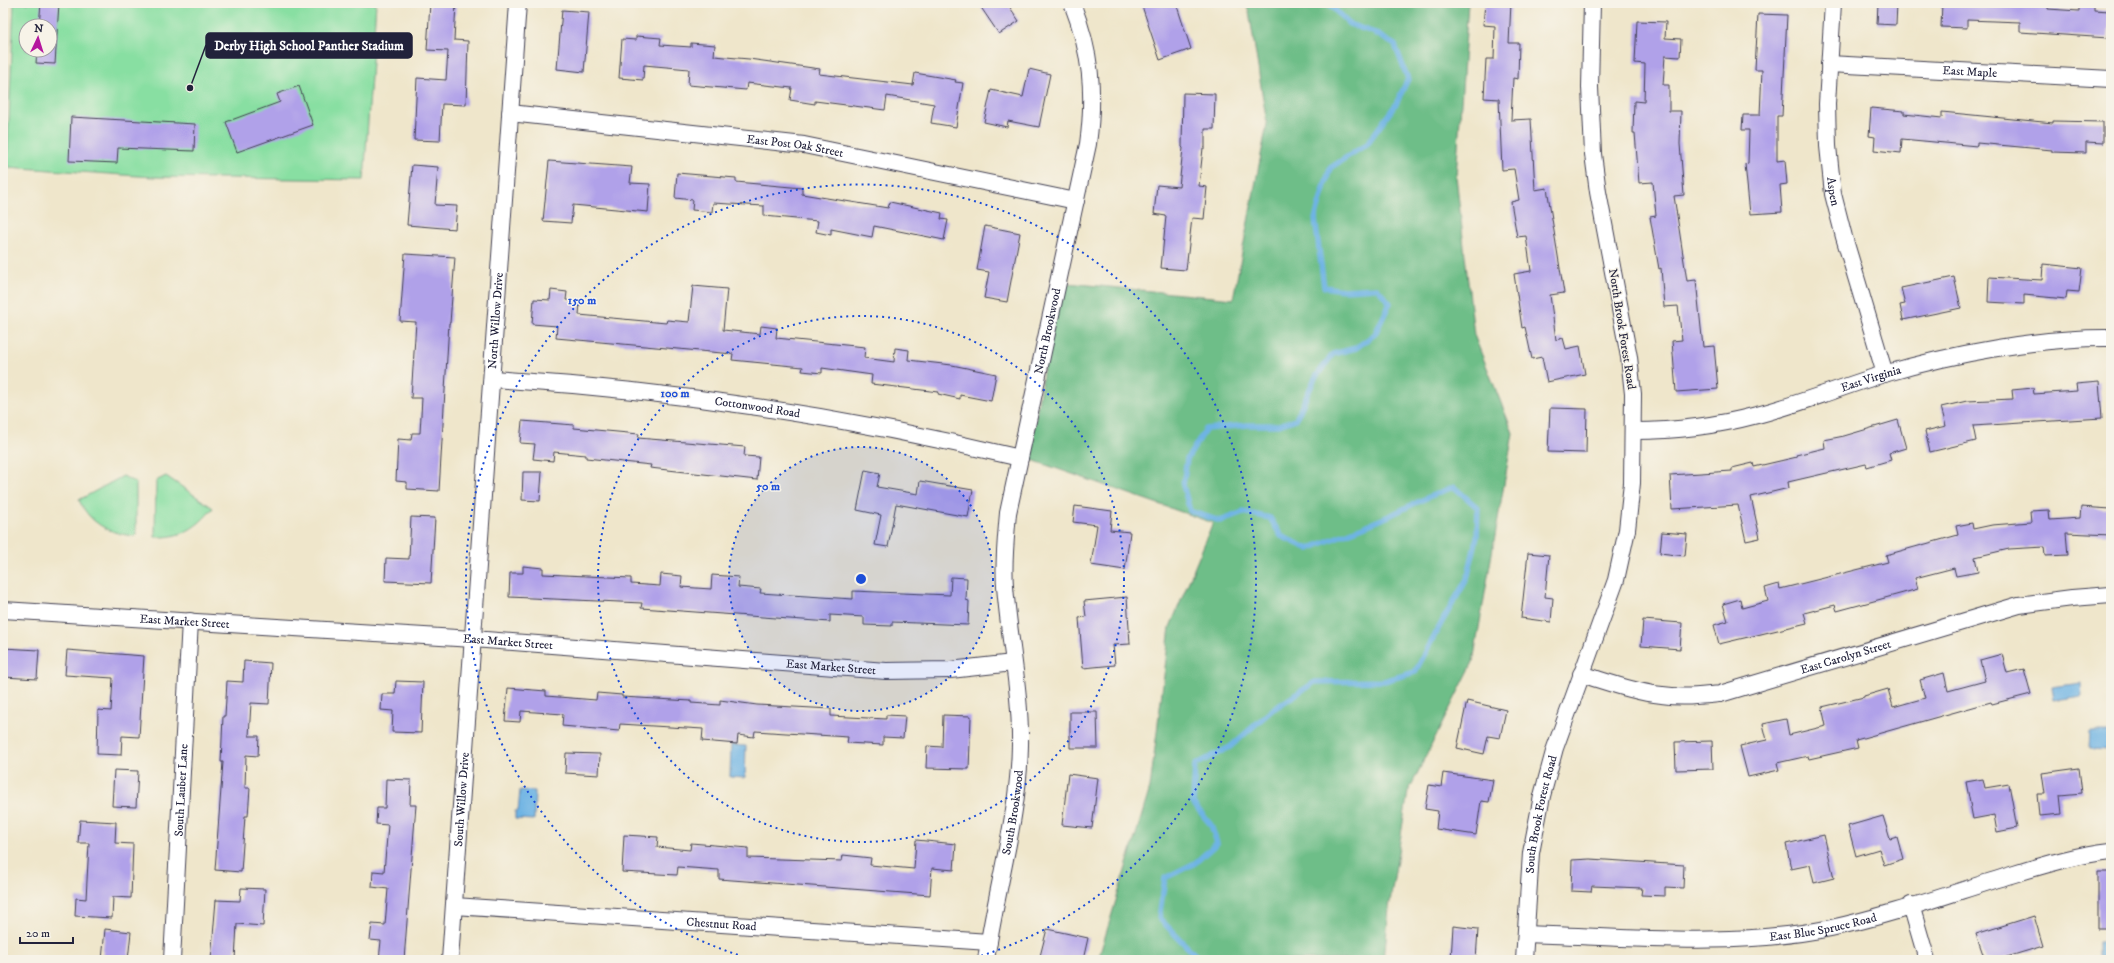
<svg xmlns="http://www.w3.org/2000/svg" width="2114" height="963" viewBox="0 0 2114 963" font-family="'IM FELL DW Pica',serif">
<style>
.green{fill:#88dfa2;stroke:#55806e;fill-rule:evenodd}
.forest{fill:#6ebe88;stroke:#487062}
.water{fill:#6eb4e4;stroke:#486b90}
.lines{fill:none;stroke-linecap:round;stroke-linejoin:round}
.stream{stroke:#6eb4e4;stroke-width:5.5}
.building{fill:#b0a1e9}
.street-casing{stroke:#413f51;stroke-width:18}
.street{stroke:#fff;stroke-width:16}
.ring{fill:none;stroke:#1d4ed8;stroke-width:2;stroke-dasharray:2 4}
.labels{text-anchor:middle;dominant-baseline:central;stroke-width:3;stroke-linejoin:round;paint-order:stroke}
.street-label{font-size:12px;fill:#22223b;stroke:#f7f3e8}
.centre{fill:#1d4ed8;stroke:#f7f3e8;stroke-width:2}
.ring-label{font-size:12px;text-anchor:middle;font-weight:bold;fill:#1d4ed8;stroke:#f7f3e8;stroke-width:3;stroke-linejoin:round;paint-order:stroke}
.leader{fill:none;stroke:#22223b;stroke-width:1.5}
.callout-dot{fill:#22223b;stroke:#f7f3e8;stroke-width:1.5}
.callout{fill:#22223b;stroke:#22223b;stroke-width:1.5}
.callout-label{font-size:13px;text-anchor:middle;font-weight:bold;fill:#fff}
</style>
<rect width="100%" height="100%" fill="#f7f3e8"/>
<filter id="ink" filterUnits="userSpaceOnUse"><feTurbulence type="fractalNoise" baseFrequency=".025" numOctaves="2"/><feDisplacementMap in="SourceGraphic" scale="8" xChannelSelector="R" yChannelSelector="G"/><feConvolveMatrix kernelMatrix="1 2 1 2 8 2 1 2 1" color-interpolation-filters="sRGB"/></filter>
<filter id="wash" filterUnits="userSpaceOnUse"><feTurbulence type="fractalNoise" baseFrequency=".012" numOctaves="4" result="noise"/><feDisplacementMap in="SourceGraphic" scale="16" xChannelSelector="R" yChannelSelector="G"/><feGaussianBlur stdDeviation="0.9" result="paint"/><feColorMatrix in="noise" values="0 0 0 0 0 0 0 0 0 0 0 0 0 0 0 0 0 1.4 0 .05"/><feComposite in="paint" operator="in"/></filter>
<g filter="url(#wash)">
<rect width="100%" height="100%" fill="#efe6cb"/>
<!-- green -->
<path class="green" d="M14 3H376L364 180 153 177 7 167ZM26 26H50V50H26Z
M123 476 136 483V536C110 534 90 524 79 500Z
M166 476 213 508C197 528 181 538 155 537L156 481Z"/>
<!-- forest -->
<path class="forest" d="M1245 3H1468L1456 176 1474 335 1513 433 1473 662 1408 792 1389 908 1384 960H1098L1150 788 1170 627 1213 523 1029 459 1058 282 1233 299 1267 124 1249 11Z"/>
<!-- water -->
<path class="water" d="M2081 683 2082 696 2054 700 2052 687Z
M2090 732H2111V750L2089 749Z
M731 745 746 746 745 778 730 777Z
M520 790 535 791 534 820 515 819V811H518Z
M2098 942H2111V957H2098Z"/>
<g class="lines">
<!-- stream -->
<path class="stream" d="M1200 960 1159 918 1165 878 1195 863 1217 843 1211 825 1193 803 1195 765 1230 747 1272 710 1315 682 1384 681 1415 672 1443 620 1467 579 1477 537 1478 508 1454 487C1430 495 1412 505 1389 516 1363 528 1335 537 1309 549L1281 536 1270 518 1243 512 1220 521 1190 511 1183 485 1187 459 1206 429 1247 425H1279L1296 419 1315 378 1333 354 1356 348 1375 334 1390 303 1377 288 1344 290 1324 287 1315 219 1330 168 1367 144 1396 104 1408 79 1395 45 1375 33 1349 24 1328 3"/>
</g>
<g id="blocks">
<!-- building -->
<path class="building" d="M41 3H59L55 64 36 63 37 50H50V26H39Z
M430 3H456L454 40 468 41 466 105 442 104 440 141 414 140 417 78 446 80 448 51 427 50Z
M978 3H1007L1019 21 999 34Z
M1141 3H1176L1191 49 1160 60Z
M1485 3H1511L1509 43H1519L1518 79 1513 78 1511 120 1531 119 1535 190 1547 188 1564 293 1550 295 1556 340 1563 338 1566 349 1580 346 1585 374 1547 382 1542 357 1532 359 1525 327 1522 328 1514 274 1531 271 1526 236 1517 237 1511 202 1519 200 1514 169 1502 170 1499 99 1484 98 1486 59H1494L1495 26 1483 25Z
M1878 3H1897L1896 25 1877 24Z
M1942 3H2048V9L2079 11V3H2094V10L2110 11 2108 38 2020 32V22L1967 20V28L1941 27Z
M562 10 589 12 584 72 557 69Z
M1758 14 1787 15 1782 116H1777V161L1785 160 1787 184 1780 185 1782 212 1750 214 1745 164 1748 163 1749 130H1742L1743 115H1760L1762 70H1755Z
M1637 21 1666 22 1665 38 1681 39 1680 57 1665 56 1663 85H1669V111H1681L1680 144 1684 195 1674 196 1687 281 1696 280 1703 347 1714 346 1718 389 1676 392 1672 341 1682 340 1678 306 1664 307 1661 268 1659 269 1650 217 1656 216 1653 182 1639 183 1635 133H1633L1634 101 1644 102 1645 64 1635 63Z
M636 36 661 38 660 45 691 47V43L715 45 714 56 749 59 820 69 819 74 913 85 915 73 956 80 955 82 963 83 956 127 931 123 934 104 887 96 885 110 815 101V104L790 100 792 88 747 83 746 90 688 85 689 69 644 65 643 80 619 78 622 39 636 40Z
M1029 69 1050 74 1039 127 1008 121 1007 127 984 122 991 90 1023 97Z
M299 86 313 125 237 152 226 122 280 102 277 94Z
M1183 93 1215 94 1214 129H1205V148H1203L1199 186 1207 187 1204 219 1192 218 1186 270 1161 268 1166 216 1154 214 1157 185 1179 187 1183 148 1182 147Z
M1871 108 1904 111V114L1942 118V112L2053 123V121L2103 122V143L2086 142V153L2052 152V150L1977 143V146L1902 139 1901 153 1874 150 1875 137 1869 136Z
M71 117 195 124 194 151 118 148 117 163 69 161Z
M549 161 632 167 630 183 650 184 648 212 573 205 571 223 543 221Z
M412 165 438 167 435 205 457 206 455 229 407 225Z
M677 173 736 178V182L802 188V194L888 208 890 202 942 213 941 219 948 220 944 240 874 226 872 237 831 229V235L816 232 818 221 764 216V206L713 203 712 212 692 210 693 200 675 198Z
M985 226 1020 233 1007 302 984 298 989 272 977 270Z
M405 254 455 257 450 323H449L439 491 407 489V482L396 481 398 439 411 440 412 433H420L422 398H411L416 322 400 321Z
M2043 264 2082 268 2079 292 2067 291 2066 299 2024 295V304L1988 302 1989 277 2042 280Z
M1954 277 1961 308 1903 320 1900 305 1905 304 1901 288Z
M693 286 727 289 723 330 760 334 761 326 777 328 776 338 865 347 864 358 894 362 895 348 909 350 908 360 952 365 996 374 991 401 960 395V399L938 394 939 392 871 384 872 375 822 368V373L802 371 803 367 732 360 733 354 556 338 557 326 532 324 534 299 550 300 551 290 567 292 566 300 580 302 579 315 666 323 667 320 689 322Z
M2099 382 2102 418 1973 426 1976 441 1930 452 1925 431 1946 426 1941 407 1967 401 2013 399 2012 390 2033 388 2034 394 2077 391 2076 384Z
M1550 408 1587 409 1586 453 1548 452Z
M1898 420 1906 448 1889 453 1891 460 1867 467 1866 464 1788 482 1789 488 1751 497 1760 538 1746 541 1738 505 1672 509 1670 475 1732 471V468L1753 463 1754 467 1797 457 1796 455 1825 448 1824 440 1844 436Z
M522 421 574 425V428L639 434 638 438 745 447 744 456 759 457 757 480 650 468 651 465 586 458V455L554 452 553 461 533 459 535 444 520 443Z
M865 470 880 473 877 487 918 494 920 481 973 490 968 517 896 504 888 547 875 545 881 515 857 510Z
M523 472H542L540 501 522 500Z
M1075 506 1112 511 1110 530 1130 532 1125 570 1091 565 1097 525 1073 522Z
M2081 507 2111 509V535L2066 533 2068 555 2045 556 2044 547 2009 549 1975 557 1978 572 1956 576 1954 568 1915 578 1918 589 1837 611 1835 605 1804 613 1807 623 1719 644 1714 625 1728 621 1723 604 1740 599 1742 608 1768 601 1765 588 1779 584 1780 589 1888 562 1886 555 1958 535 1956 526 1972 523 1973 529 1992 525 2031 522 2030 511 2049 510 2050 520 2080 518Z
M411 517 435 518 431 583 385 581 386 558 409 559Z
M1662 532 1687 534 1685 556 1660 553Z
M1528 553 1549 555 1545 597 1553 598 1551 622 1521 618Z
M523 566 543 568V574L631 578V584L660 586 661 574 682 576 681 587 711 589 712 575 739 577 738 587 761 589 760 593 853 599V591L950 595 951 577 967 578 966 600 969 601 968 625 892 622V626L864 625V617L830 615V622L641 608 642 603 509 597 510 573H523Z
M1127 597 1130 644 1113 645 1115 665 1083 668 1079 618 1086 617 1084 601Z
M1643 620 1682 623 1680 649 1641 646Z
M3 648 39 650 37 679 4 677Z
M67 650 144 656 139 737 122 736 121 755 97 754 98 710 111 711 113 678 65 675Z
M2002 654 2007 673 2024 669 2031 694 1992 704 1991 702 1856 740 1858 748 1809 759 1808 756 1777 763 1779 770 1748 777 1740 746 1767 740 1763 724 1786 719 1789 735 1826 726 1822 707 1864 697V696L1888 689 1893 707 1925 698 1920 680 1944 673 1948 691 1985 681 1980 660Z
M244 661 271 663 269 704 251 703 249 736H259L258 756 246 755 245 788H250L248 816H245L241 872 215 870 223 762H221L223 716H225L227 681 243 682Z
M396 681 423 682 421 733 392 732 393 711 381 710 382 694H395Z
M508 688 546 691V696L596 700 597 693 622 695V697L691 701V703L720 705V700L757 705 831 709V716L886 719V715L905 716 903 738 883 737V745L847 743 848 737 755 731 754 737 738 735 737 744 702 741 703 729 620 724 619 731 562 726 563 714 521 711 520 722 505 721Z
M1467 701 1506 710 1500 738 1488 736 1484 754 1457 748Z
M1070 712H1097L1098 748H1070Z
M943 715 971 716 969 769 926 768 927 746 942 747Z
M1712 741 1713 769 1676 770 1675 742Z
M566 753 600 754 599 775 565 773Z
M2079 768 2082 793 2060 795 2062 814 2039 816 2037 794H2045L2042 773Z
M114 770 138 771 136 807 112 806Z
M1443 773 1493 780 1489 802 1481 801 1476 835 1436 829 1438 811 1425 809 1429 785 1441 787Z
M1068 774 1098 778 1092 828 1062 825Z
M386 779 411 780 410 805H416L404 960H379L381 941 370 940 372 924 385 925 388 889 372 887 373 871 384 872 388 825 376 824 377 808H385Z
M1983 779 1985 788 2009 784 2017 828 1997 832 1994 815 1973 819 1966 782Z
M1883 816 1890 839 1897 837 1903 859 1884 865 1879 849 1856 856 1848 826Z
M80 820 116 822 115 843 133 844 131 898 113 897 112 918 75 916 76 898 86 899 89 843H78Z
M624 835 658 837 657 847 690 850 691 843 748 848V858L842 861 843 855 871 858 870 865 914 869 916 840 956 844 954 870 932 868 930 895 719 879V870L678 867 677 875 622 872Z
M1824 835 1834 878 1814 883 1810 865 1791 869 1786 844Z
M1590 859 1684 865 1683 888 1665 887V896L1641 895 1642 888 1592 886 1591 892 1571 891 1572 860Z
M2098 872H2111V929H2098Z
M241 888 265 889 263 926 237 924 235 960H211L216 900 240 901Z
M2034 916 2043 946 1997 960H1985L1976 934Z
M1453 926 1478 929 1476 960H1451Z
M105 929 131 932 128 960H102Z
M1047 929 1088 938 1083 960H1039Z"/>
</g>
</g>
<g filter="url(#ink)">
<use href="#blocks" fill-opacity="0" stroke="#413f51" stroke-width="1"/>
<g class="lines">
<defs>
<g id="street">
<path id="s1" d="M1833 3 1827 104 1828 146 1833 194 1844 237 1885 374"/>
<path id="s2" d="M1829 64 2111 79"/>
<path id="s3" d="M510 113 804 145 1076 201"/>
<path id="s4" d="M492 379C673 390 844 416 1020 458"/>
<path id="s5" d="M1634 431C1676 431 1716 426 1757 415 1800 404 1841 387 1884 374 1952 354 2041 337 2111 338"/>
<path id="s6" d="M3 610 473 639 886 671 950 670 1013 663"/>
<path id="s7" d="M1581 674C1608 682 1634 692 1662 695 1681 698 1700 696 1720 694L2019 605 2072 598 2111 595"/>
<path d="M1911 905 1927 960"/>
<path id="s8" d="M454 906 989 942"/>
<path id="s9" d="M1526 934C1627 937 1731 948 1831 928 1892 915 1952 893 2011 875 2044 865 2076 855 2111 851"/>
<path id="s10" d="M172 960 190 621"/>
<path id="s11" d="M450 960 518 3"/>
<path id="s12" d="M986 960C996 890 1019 815 1020 745 1021 692 1009 639 1005 586 1003 561 1006 538 1008 513L1088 144C1095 92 1091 52 1072 3"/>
<path id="s13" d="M1524 960 1531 853 1542 796 1555 748 1616 580 1627 530 1632 483 1633 394 1629 357 1598 192 1593 154 1590 87 1592 3"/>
</g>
</defs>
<!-- street casing -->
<use href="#street" class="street-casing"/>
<!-- street -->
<use href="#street" class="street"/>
</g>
</g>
<!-- distance rings -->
<circle cx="861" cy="579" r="132" fill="#1d4ed8" fill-opacity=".12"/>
<g class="ring">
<circle cx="861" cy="579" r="132"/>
<circle cx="861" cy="579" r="263"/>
<path d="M755 960A395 395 0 1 1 967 960"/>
</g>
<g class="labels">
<!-- street labels -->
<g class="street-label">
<text stroke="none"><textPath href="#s2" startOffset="141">East Maple</textPath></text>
<text stroke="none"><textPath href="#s3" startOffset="287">East Post Oak Street</textPath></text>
<text stroke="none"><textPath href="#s1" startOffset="189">Aspen</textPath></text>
<text stroke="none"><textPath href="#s11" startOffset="641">North Willow Drive</textPath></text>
<text transform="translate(1622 329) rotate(81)">North Brook Forest Road</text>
<text stroke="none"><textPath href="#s12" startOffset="637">North Brookwood</textPath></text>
<text stroke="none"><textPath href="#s5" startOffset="244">East Virginia</textPath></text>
<text stroke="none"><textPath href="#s4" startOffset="267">Cottonwood Road</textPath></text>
<text stroke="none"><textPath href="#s6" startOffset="182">East Market Street</textPath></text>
<text stroke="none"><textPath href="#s6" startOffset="506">East Market Street</textPath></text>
<text stroke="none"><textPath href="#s7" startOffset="273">East Carolyn Street</textPath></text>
<text stroke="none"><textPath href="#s6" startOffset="830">East Market Street</textPath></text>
<text stroke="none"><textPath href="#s10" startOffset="170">South Lauber Lane</textPath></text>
<text stroke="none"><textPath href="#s11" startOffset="161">South Willow Drive</textPath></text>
<text stroke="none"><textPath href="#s12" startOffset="150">South Brookwood</textPath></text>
<text stroke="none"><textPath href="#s13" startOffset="147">South Brook Forest Road</textPath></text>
<text stroke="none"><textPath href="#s8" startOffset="268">Chestnut Road</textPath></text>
<text stroke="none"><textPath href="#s9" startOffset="298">East Blue Spruce Road</textPath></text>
</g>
</g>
<circle cx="861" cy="579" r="6" class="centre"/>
<g class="ring-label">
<text x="582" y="304">150 m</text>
<text x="675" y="397">100 m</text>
<text x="768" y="490">50 m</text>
</g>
<!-- callouts -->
<path class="leader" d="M190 88L206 45"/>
<circle class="callout-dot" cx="190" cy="88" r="4"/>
<rect class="callout" x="206" y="33" width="206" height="25" rx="4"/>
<g class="callout-label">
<text x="309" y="50">Derby High School Panther Stadium</text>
</g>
<!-- margin -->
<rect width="2114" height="963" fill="none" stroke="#f7f3e8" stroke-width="16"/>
<!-- north arrow -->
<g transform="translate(38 38) rotate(4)"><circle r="19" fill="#f7f3e8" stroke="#a29fa3"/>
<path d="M0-3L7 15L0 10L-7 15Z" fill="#b5179e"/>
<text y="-6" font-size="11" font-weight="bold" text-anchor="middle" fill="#22223b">N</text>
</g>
<!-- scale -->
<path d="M20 937v6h53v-6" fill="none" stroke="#22223b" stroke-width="2"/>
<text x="26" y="937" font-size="12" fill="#22223b" stroke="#f7f3e8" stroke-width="3" paint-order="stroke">20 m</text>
</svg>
